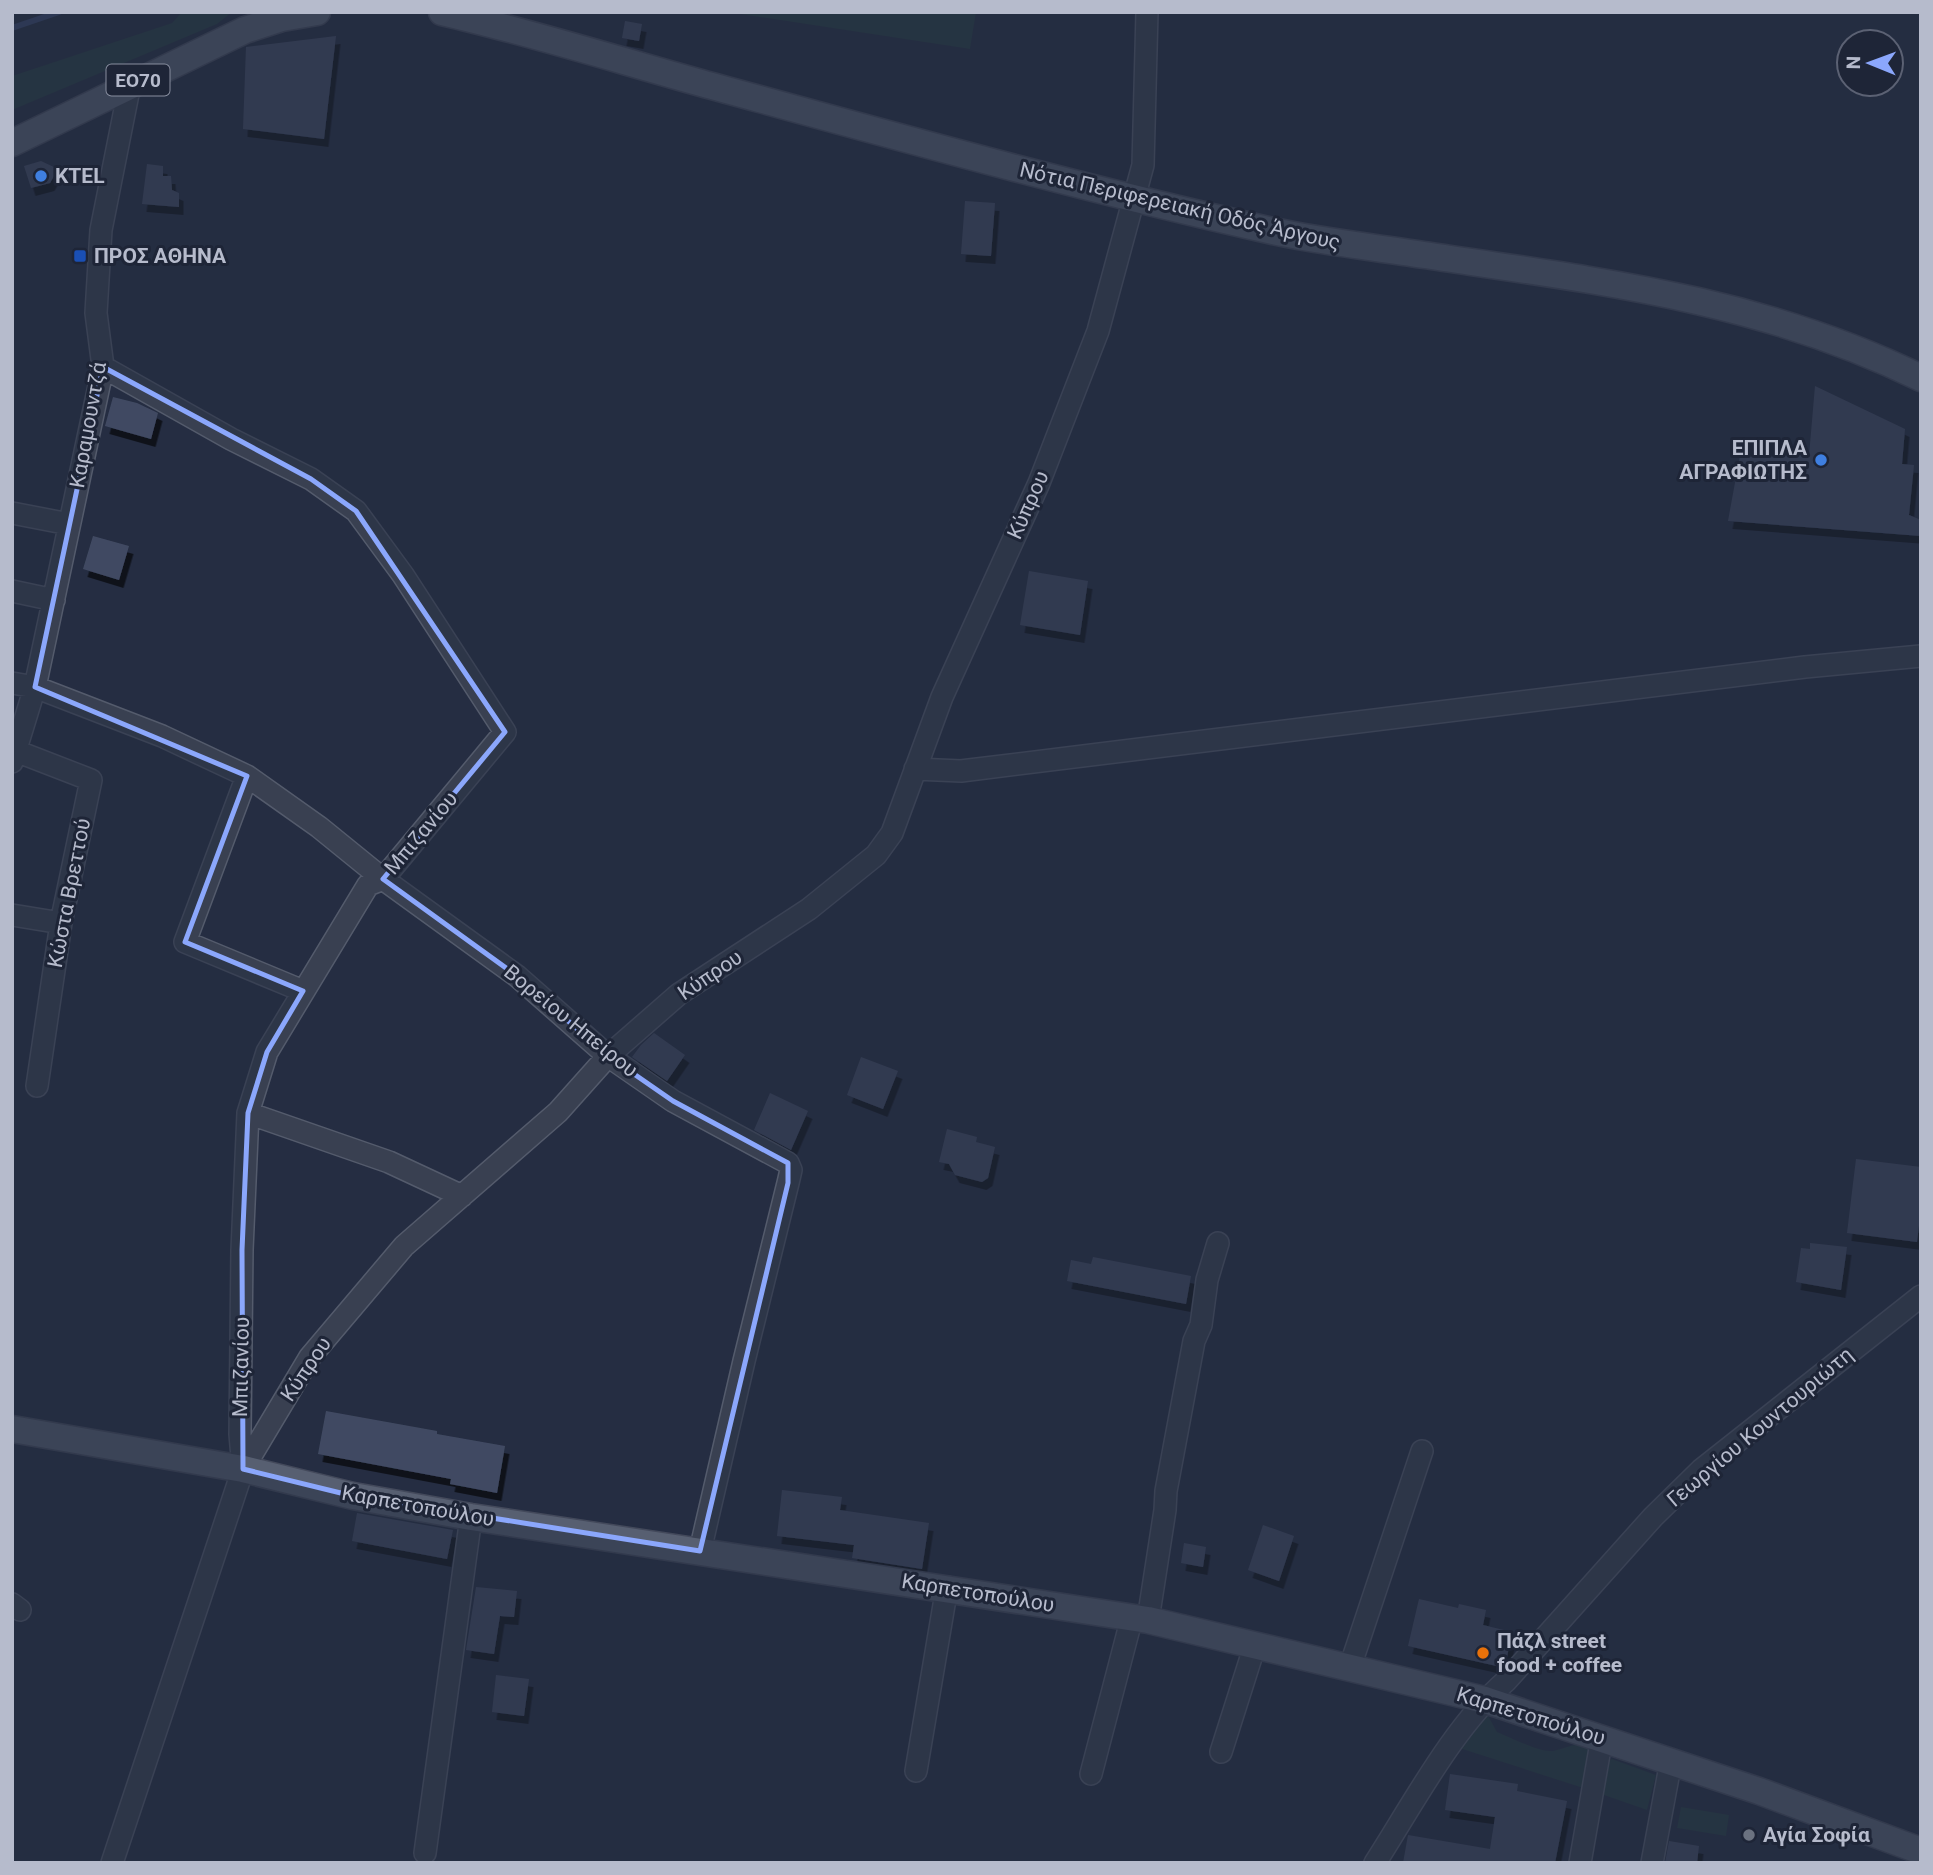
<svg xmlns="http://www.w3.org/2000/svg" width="1933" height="1875" viewBox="0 0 1933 1875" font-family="Roboto,sans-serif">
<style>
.green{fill:#273c43}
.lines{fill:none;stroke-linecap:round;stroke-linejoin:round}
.stream{stroke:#38466a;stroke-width:6}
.building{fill:#414a62;filter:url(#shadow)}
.minor-casing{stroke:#545b6c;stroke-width:24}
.major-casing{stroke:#43495b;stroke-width:29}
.minor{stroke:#394051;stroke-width:21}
.major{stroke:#575f71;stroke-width:26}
.marked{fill:none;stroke:#8ba7fc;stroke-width:5;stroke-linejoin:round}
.shop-dot{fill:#3f7fe0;stroke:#1e2537;stroke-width:2.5}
.transit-dot{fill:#1a4fb4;stroke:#1e2537;stroke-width:2.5}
.food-dot{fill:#e8710a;stroke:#1e2537;stroke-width:2.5}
.worship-dot{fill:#6b7280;stroke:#1e2537;stroke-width:2.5}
.labels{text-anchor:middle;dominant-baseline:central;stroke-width:6;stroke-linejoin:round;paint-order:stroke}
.shield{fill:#1e2537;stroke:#888e9f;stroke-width:2}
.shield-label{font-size:19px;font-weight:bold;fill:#b6bbcc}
.poi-label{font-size:21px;font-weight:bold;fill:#b6bbcc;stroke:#1e2537;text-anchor:start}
.street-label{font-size:21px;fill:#b6bbcc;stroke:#1e2537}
</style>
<defs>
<filter id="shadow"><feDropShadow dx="4.5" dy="8" stdDeviation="0" flood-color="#0009"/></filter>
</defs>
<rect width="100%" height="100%" fill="#252d42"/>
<!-- green -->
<path class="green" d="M182 12H232L217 24 12 110V76L172 23Z
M727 12H976L970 49Z
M1486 1712 1497 1732C1510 1737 1539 1752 1552 1751 1565 1749 1578 1739 1590 1749L1583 1788 1456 1747Z
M1612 1759 1656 1775 1647 1810 1601 1794 1609 1761Z
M1681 1807 1729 1815 1726 1836 1677 1828Z"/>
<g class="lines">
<!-- stream -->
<path class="stream" d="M12 28 59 12"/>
</g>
<!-- building -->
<path class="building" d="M625 21 642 24 639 41 622 38Z
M336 36 324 139 243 129 246 47Z
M41 161 58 169 50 183 31 188 24 166Z
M147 164 163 166V176H171L172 190 179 193V207L142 204Z
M965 201 995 203 991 256 961 254Z
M1815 386 1905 429 1902 464 1914 465 1909 515 1921 520V536L1728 521 1741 450 1809 456Z
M113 397 137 403 158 413 151 439 105 426Z
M93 536 129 546 119 580 83 569Z
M1029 571 1088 581 1080 635 1020 625Z
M654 1033 685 1055 667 1081 632 1057 641 1045Z
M861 1057 898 1071 883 1109 847 1095Z
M770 1093 808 1111 791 1150 754 1130Z
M947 1129 977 1137 976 1142 995 1147 988 1178 982 1182 955 1175 949 1164 939 1162Z
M1856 1159 1921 1167V1209L1917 1242 1847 1233Z
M1810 1243 1847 1247 1841 1290 1796 1282 1801 1248 1810 1249Z
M1093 1257 1191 1276 1186 1304 1067 1281 1071 1260 1091 1264Z
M326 1411 437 1431V1434L505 1446 497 1493 450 1484 451 1479 318 1454Z
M782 1490 842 1497 840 1510 929 1523 922 1569 852 1558 854 1545 777 1536Z
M357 1513 453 1530 447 1559 352 1541Z
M1263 1525 1294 1536 1279 1581 1248 1570Z
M1184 1543 1206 1547 1203 1567 1181 1563Z
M476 1587 517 1591 514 1617 500 1616 494 1654 466 1650Z
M1419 1599 1458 1608 1459 1604 1486 1610 1483 1625 1512 1632 1506 1662 1501 1667 1408 1646Z
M496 1675 529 1679 524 1716 492 1712Z
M1450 1774 1518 1784 1517 1791 1567 1801 1555 1863H1403L1408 1835 1490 1849 1495 1817 1445 1810Z
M1669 1841 1699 1846 1697 1863H1665Z"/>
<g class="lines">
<defs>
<path id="minor" d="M103 367 231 439 311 479 356 511 403 575 505 732 383 879 368 885 267 1052 248 1113 242 1250 240 1434 243 1469
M12 513 69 524
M12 591 54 600
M12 683 35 687 162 736 247 776 319 827 383 879 517 976 608 1056 673 1101 788 1163 791 1170 788 1183 744 1361 700 1551
M16 751 91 780 61 923 37 1086
M12 762 35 687 103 367 96 313 101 230 130 84
M915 769 961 771 1805 667 1921 656
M247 776 185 942 303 991
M12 915 61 923
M248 1113 389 1162 462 1196
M12 1604 20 1610
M1148 1620 1165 1510 1166 1491 1194 1341 1201 1325 1207 1280 1218 1243
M1350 1667 1422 1451
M1221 1752 1255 1645
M916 1771 947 1587
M1091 1774 1132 1617
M425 1853 471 1517
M112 1863 243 1469 310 1357 404 1246 558 1112 608 1056 679 994 809 909 876 855 892 833 942 697 1039 483 1098 331 1143 165 1147 12
M1375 1863C1413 1804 1453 1727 1506 1681L1653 1517 1701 1470 1921 1296
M1580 1863 1602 1737
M1652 1863 1671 1761"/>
<path id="major" d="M442 12C529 32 615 59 701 83 891 135 1080 188 1273 231 1323 242 1374 247 1424 255 1599 281 1760 299 1921 378
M12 143 245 30 282 18 317 12
M12 1429 243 1469 353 1496 471 1517 1148 1620 1485 1700 1759 1791 1921 1851"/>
</defs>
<!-- minor casing -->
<use href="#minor" class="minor-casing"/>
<!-- major casing -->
<use href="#major" class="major-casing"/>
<!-- minor -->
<use href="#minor" class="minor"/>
<!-- major -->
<use href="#major" class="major"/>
</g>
<!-- marked area -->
<path d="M0 0H1933V1875H0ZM103 367 311 479 356 511 505 732 383 879 517 976 608 1056 673 1101 788 1163V1183L700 1551 353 1496 243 1469 242 1250 248 1113 267 1052 303 991 185 942 247 776 35 687Z" fill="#252d42" fill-opacity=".55" fill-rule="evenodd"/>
<path class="marked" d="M103 367 311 479 356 511 505 732 383 879 517 976 608 1056 673 1101 788 1163V1183L700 1551 353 1496 243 1469 242 1250 248 1113 267 1052 303 991 185 942 247 776 35 687Z"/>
<!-- markers -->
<g class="shop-dot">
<circle cx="41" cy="176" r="7"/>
<circle cx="1821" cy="460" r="7"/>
</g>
<rect class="transit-dot" x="73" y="249" width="14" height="14" rx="3.5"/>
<circle class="food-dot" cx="1483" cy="1653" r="7"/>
<circle class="worship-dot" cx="1749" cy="1835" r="7"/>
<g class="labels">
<!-- shield labels -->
<rect class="shield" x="106.5" y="64.5" width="63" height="31" rx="5"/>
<g class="shield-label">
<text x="138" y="80">ΕΟ70</text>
</g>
<!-- poi labels -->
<g class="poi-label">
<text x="55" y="176">KTEL</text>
<text x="94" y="256">ΠΡΟΣ ΑΘΗΝΑ</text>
<text x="1807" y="448" text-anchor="end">ΕΠΙΠΛΑ<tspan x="1807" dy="24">ΑΓΡΑΦΙΩΤΗΣ</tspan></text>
<text x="1497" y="1641">Πάζλ street<tspan x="1497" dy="24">food + coffee</tspan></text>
<text x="1763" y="1835">Αγία Σοφία</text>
</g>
<!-- street labels -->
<g class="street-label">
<text transform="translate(1180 206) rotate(13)">Νότια Περιφερειακή Οδός Άργους</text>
<text transform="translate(88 425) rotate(-80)">Καραμουντζά</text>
<text transform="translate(1028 505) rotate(-66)">Κύπρου</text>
<text transform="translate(421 833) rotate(-50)">Μπιζανίου</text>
<text transform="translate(69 893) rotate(-79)">Κώστα Βρεττού</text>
<text transform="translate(710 975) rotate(-34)">Κύπρου</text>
<text transform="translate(571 1021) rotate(39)">Βορείου Ηπείρου</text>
<text transform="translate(241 1367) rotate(-89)">Μπιζανίου</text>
<text transform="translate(306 1369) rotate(-56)">Κύπρου</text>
<text transform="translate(1760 1427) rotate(-40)">Γεωργίου Κουντουριώτη</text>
<text transform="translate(418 1506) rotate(10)">Καρπετοπούλου</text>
<text transform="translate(978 1593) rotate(9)">Καρπετοπούλου</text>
<text transform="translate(1531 1716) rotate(17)">Καρπετοπούλου</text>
</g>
</g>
<!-- border -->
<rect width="1933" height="1875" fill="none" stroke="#b6bbcc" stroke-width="28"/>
<!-- north arrow -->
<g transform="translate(1870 63) rotate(271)"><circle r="33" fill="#1e2537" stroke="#5b6173" stroke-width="2"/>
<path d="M0-5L12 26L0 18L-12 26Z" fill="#8ba7fc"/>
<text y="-10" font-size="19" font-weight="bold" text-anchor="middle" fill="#b6bbcc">N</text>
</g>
</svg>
